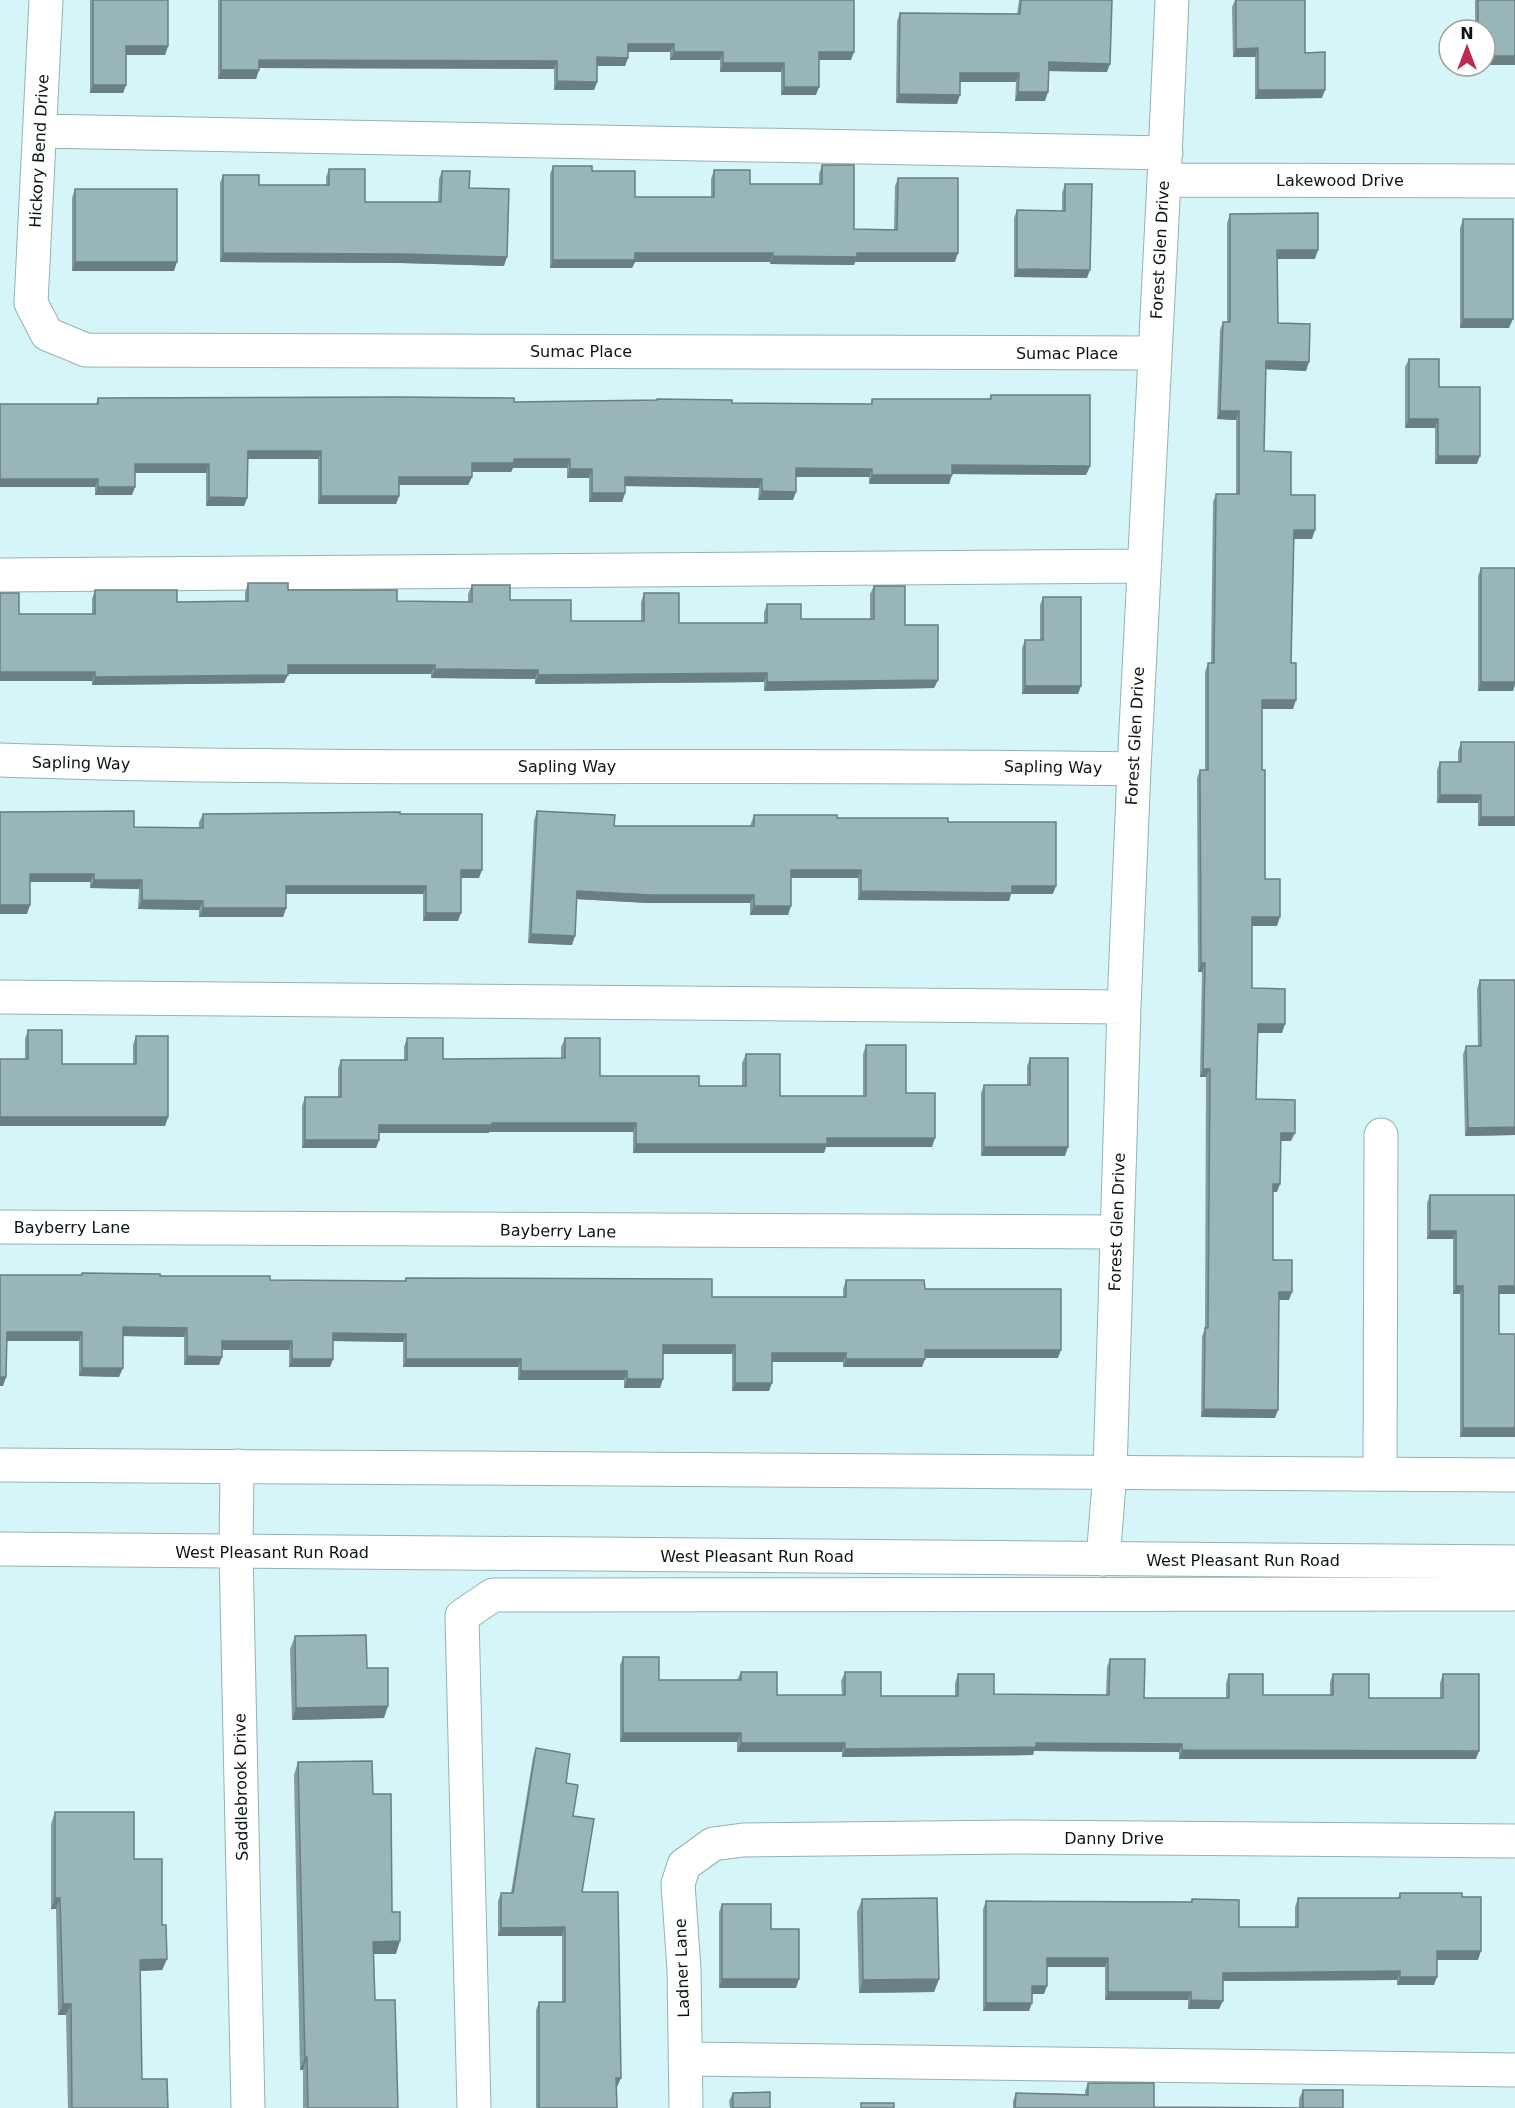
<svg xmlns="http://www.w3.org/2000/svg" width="1515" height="2108" viewBox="0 0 1515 2108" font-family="'DejaVu Sans',sans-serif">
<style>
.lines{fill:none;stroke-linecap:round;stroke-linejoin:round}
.minor-casing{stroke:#94b2b4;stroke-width:35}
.major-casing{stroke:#94b2b4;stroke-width:35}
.minor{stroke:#fff;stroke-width:33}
.major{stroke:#fff;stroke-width:33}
.wall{fill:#839d9e}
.shaded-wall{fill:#6a7f81}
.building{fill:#98b6b8;stroke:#6a7f81;stroke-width:1.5}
.labels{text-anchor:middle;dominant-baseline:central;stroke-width:4.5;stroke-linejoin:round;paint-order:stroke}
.street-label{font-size:16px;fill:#0a1516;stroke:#fff}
</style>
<rect width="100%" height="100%" fill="#d6f5f8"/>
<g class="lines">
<defs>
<path id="minor" d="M46 0 31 303 47 334 86 350 1154 353
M40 131 1166 153
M1164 180 1515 181
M0 575 1143 566
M0 760C378 773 756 762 1134 769
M0 997 1124 1007
M0 1227 1116 1232
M237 1466 236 1551 248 2108
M1380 1474 1381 1135
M1103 1559 1110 1472 1124 1007 1134 769 1164 180 1172 0
M685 2059 1515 2070
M474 2108 462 1616 493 1595 1515 1594
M686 2108 684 1969 678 1884 684 1865 713 1844 743 1840 1015 1837 1515 1841"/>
<path id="major" d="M0 1465 1515 1475
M0 1549 1515 1562"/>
</defs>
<!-- minor casing -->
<use href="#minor" class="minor-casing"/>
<!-- major casing -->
<use href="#major" class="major-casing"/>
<!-- minor -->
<use href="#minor" class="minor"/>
<!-- major -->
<use href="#major" class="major"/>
</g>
<!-- wall -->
<path class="wall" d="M90 0H168V46L165 55H126V85L123 93H90Z
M218 0H854L851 60H819L816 95H781V72H720V60H670V52H628L625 66H597V82L594 90H554V69L259 68 256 79H218Z
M1019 0H1112L1107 72 1049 71 1045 101H1015L1016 82H960L957 104 896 103 897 21 900 13 1017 14Z
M1235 0H1305V53L1322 98 1255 99V57H1233L1232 7Z
M1475 0H1515V65H1485V30H1475Z
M822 165 854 229 894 230 895 186 898 178 955 262H855L854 265 770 264V262H635L632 268H550V174L553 166 592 171 635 197H711V179L714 170 750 184H819V174Z
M329 169 365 202H438L439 179 442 171 469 188 504 266 401 263 220 262V183L223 175 259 185H326V177Z
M1065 184 1087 278 1014 277V218L1017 210 1062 211V193Z
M75 189 174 271H72V198Z
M1230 214 1315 259H1277L1278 323 1306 371 1266 369 1264 451 1291 495 1312 539H1294L1291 663 1293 709H1262V770L1265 879 1277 926H1252V988L1282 1033H1258L1256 1099 1291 1141H1281L1277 1192H1273V1260L1289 1300H1279L1275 1418 1201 1417 1202 1336 1205 1329 1206 1077H1200L1202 972H1198L1197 778 1200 770H1205V672L1208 663H1211L1213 502 1216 494H1236V420L1217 419 1220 330 1223 322H1227V223Z
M1463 219 1509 328H1460V228Z
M1409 359 1439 387 1477 464H1435V428H1405V367Z
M991 395 1090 466 1086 475 952 474 949 484H869V477H796L793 500H758L759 488 625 486V493L622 502H589V478H567V468H513L511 472H472V477L468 485H399V496L396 504H318V459H248L247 498 244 506H206V473H135L132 495H95V487H0L96 404 98 398 514 402 871 404 872 399H989Z
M1481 568 1513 691H1478V576Z
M248 583 288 590 397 601 468 602V594L472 585 510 600 571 621H641V602L644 593 679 623H764V612L767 604 801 619H870V594L874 586 905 625 938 680 934 688 764 691V682L535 684V679L431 678V674H288L284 683 92 685V681H0L92 614V599L95 590 177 602 245 601V592Z
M1043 597 1078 694H1022V648L1025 640H1040V605Z
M1461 742 1515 826H1478V803H1437V770L1440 762H1458V751Z
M537 811 614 826H750L754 815 948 822 1053 894H1011L1009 901 858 900V878H791L788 915H750V903H648L577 899 572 945 528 943 534 820Z
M0 812 134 827 199 828V822L203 814H400L479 878H461L458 921H423V894H286V908L283 917H199V910L138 909 139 889 90 888V882H30L27 914H0Z
M1480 980H1515V1135L1465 1136 1463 1054 1466 1046H1478L1477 989Z
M28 1030 62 1064H133V1045L136 1036 168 1117 165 1126H0L25 1059V1039Z
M407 1038 443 1059 561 1058V1047L565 1038 600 1076 699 1086H742V1063L746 1054 780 1096H863V1054L866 1045 906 1093 932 1147H826L824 1153H633V1132H489V1133H379V1140L376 1148H302V1106L305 1097H338V1068L341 1060H404V1047Z
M1030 1058 1065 1156H981V1093L984 1085H1027V1066Z
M1430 1195 1515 1294H1499V1334L1515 1437H1460V1294H1453V1239H1427V1203Z
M82 1273 270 1280 405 1281 406 1278 712 1297H843V1289L846 1280 925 1289 1058 1358H925L922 1367H843V1362H772L769 1391H732V1354H663L660 1388H624V1380H518V1367H403V1342L333 1341V1359L330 1367H289V1350H222L219 1365H184V1337L123 1336 119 1377 79 1376V1341H7L6 1377 3 1386H0V1275H81Z
M295 1636 367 1668 384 1718 292 1720 290 1649Z
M623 1657 659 1680H737L741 1672 777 1695H842L841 1681 845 1672 881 1696H955V1683L958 1674 994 1694 1106 1695 1107 1667 1110 1659 1144 1698H1226V1683L1229 1674 1263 1695H1330V1682L1333 1674 1369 1698H1440V1683L1443 1674 1476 1759H1179V1752L1034 1751 1033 1755 842 1757V1752H737V1742H620V1665Z
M536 1748 566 1783 573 1816 582 1892 617 2087V2108H536V2010L539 2002H562V1936H498V1901L501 1893H511L533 1757Z
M298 1762 373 1794 392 1912 396 1954H374L375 2000 398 2108H303V2070H300L294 1775Z
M55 1812 134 1859 162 1925 167 1959 162 1970 140 1971 142 2079 168 2108H68L66 2015H58L56 1909H51V1824Z
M1400 1893 1462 1897 1478 1960H1437L1434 1985H1397V1980L1223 1981 1219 2009H1188V2000H1105V1967H1047L1044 1994H1032L1029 2011H983V1909L986 1901 1191 1902 1192 1899 1239 1927H1295V1907L1298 1898H1398Z
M862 1899 939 1979 934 1992 859 1993 857 1912Z
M722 1904 771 1929 796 1988H719V1912Z
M1088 2083 1154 2107 1299 2108V2099L1303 2090 1343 2108H1013V2101L1016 2093 1085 2094V2091Z
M733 2093 770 2108H730L729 2101Z"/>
<!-- shaded-wall -->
<path class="shaded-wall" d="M628 44H674L670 52H625Z
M126 46H168L165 55H123Z
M1258 48 1255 57H1233L1236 49Z
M674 52H723L720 60H670Z
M819 52H854L851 60H816Z
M1485 56H1515V65H1485Z
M597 57 628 58 625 66H594Z
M259 60 557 61 554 69 256 68Z
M1049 62 1110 64 1107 72 1046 71Z
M723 63H784L781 72H720Z
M221 70H259L256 79H218Z
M960 73H1019L1016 82H957Z
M557 81 597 82 594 90H554Z
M93 85H126L123 93H90Z
M784 87H819L816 95H781Z
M1258 90H1325L1322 98 1255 99Z
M1018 92H1048L1045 101H1015Z
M899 94 960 95 957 104 896 103Z
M1277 250H1318L1315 259H1274Z
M223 253 404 254 507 257 504 266 401 263 220 262Z
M635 253H773L770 262H635L632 268H550L553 260Z
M857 253H958L955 262H855L854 265 770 264 773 256Z
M75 262H177L174 271H72Z
M1017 269 1090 270 1087 278 1014 277Z
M1463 319H1513L1509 328H1460Z
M1266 361 1309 362 1306 371 1263 369Z
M1220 411H1239L1236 420 1217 419Z
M1409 419H1438L1435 428H1405Z
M248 451H321L318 459H244Z
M1438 456H1480L1477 464H1435Z
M514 459H570L567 468H513L511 472H468L472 463Z
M135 464H209L206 473H132Z
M952 465 1090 466 1086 475 949 474Z
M796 468 872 469 869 477H793Z
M570 469H592L589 478H567Z
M872 475H952L949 484H869Z
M399 477H472L468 485H396Z
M625 477 762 479 759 488 622 486Z
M0 479H98L95 487H0Z
M98 487H135L132 495H95Z
M762 491 796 492 793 500H758Z
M592 493H625L622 502H589Z
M321 496H399L396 504H318Z
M209 497 247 498 244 506H206Z
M1294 530H1315L1312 539H1291Z
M288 665H435L431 674H284Z
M435 669 538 670 535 679 431 678Z
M0 672H95L92 681H0Z
M767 673 764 682 535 684 538 675Z
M288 675 284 683 92 685 95 677Z
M938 680 934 688 764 691 767 682Z
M1481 682H1515V685L1513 691H1478Z
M1025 686H1081L1078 694H1022Z
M1262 700H1296L1293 709H1259Z
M1440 795H1481L1478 803H1437Z
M1481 817H1515V826H1478Z
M461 870H482L479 878H458Z
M791 870H861L858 878H788Z
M30 874H94L90 882H27Z
M94 880H142L139 889 90 888Z
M286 886H426L423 894H283Z
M1012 886H1056L1053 894H1011L1009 901 858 900 861 891Z
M577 891 754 895 750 903H648L574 899Z
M142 900 203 901 199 910 138 909Z
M0 905H30L27 914H0Z
M754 906H791L788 915H750Z
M203 908H286L283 917H199Z
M426 913H461L458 921H423Z
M1252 917H1280L1277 926H1248Z
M531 934 575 936 572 945 528 943Z
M1201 963H1205L1202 972H1198Z
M1258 1024H1285L1282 1033H1255Z
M1203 1069H1210L1206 1077H1200Z
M0 1117H168L165 1126H0Z
M492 1123H636L633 1132H489V1133H376L379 1125Z
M1515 1127V1135L1465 1136 1468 1128Z
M1281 1133H1295L1291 1141H1278Z
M827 1138H935L932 1147H826L824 1153H633L636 1144Z
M305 1140H379L376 1148H302Z
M984 1147H1068L1065 1156H981Z
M1273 1184H1280L1277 1192H1270Z
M1430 1231H1456L1453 1239H1427Z
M1456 1286H1463L1460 1294H1453Z
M1499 1286H1515V1294H1496Z
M1279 1292H1292L1289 1300H1276Z
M123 1327 187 1328 184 1337 119 1336Z
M7 1332H82L79 1341H4Z
M333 1333 406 1334 403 1342 330 1341Z
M222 1341H292L289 1350H219Z
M663 1345H735L732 1354H660Z
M925 1350H1061L1058 1358H922Z
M772 1353H846L843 1362H769Z
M187 1356 222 1357 219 1365H184Z
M292 1359H333L330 1367H289Z
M406 1359H521L518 1367H403Z
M846 1359H925L922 1367H843Z
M82 1368H123L119 1377 79 1376Z
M521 1371H627L624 1380H518Z
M0 1377H6L3 1386H0Z
M627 1379H663L660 1388H624Z
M735 1383H772L769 1391H732Z
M1204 1409 1278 1410 1275 1418 1201 1417Z
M1463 1428H1515V1437H1460Z
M388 1706 384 1718 292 1720 296 1708Z
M623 1733H741L737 1742H620Z
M741 1743H845L842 1752H737Z
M1036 1743 1182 1744 1179 1752 1034 1751 1033 1755 842 1757 845 1749Z
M1182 1750 1479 1751 1476 1759H1179Z
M55 1898H60L56 1909H51Z
M565 1927 562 1936H498L501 1928Z
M400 1941 396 1954H369L373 1942Z
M1437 1951H1481L1478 1960H1434Z
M1047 1958H1108L1105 1967H1044Z
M167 1959 162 1970 136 1971 140 1960Z
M1400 1971 1397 1980 1219 1981 1223 1973Z
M1400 1977H1437L1434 1985H1397Z
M722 1979H799L796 1988H719Z
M939 1979 934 1992 859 1993 863 1980Z
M1032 1986H1047L1044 1994H1029Z
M1108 1992H1191L1188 2000H1105Z
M1191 2000 1223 2001 1219 2009H1188Z
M986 2003H1032L1029 2011H983Z
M63 2004H71L66 2015H58Z
M305 2057H307L303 2070H300Z
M616 2078H621L617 2087H613Z"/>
<!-- building -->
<path class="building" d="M93 0H168V46H126V85H93Z
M221 0H854V52H819V87H784V63H723V52H674V44H628V58L597 57V82L557 81V61L259 60V70H221Z
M1021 0H1112L1110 64 1049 62 1048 92H1018L1019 73H960V95L899 94 900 13 1020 14Z
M1236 0H1305V53L1325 52V90H1258V48L1236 49Z
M1478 0H1515V56H1485V30H1478Z
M822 165H854V229L897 230 898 178H958V253H857V257L773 256V253H635V260H553V166H592V171H635V197H714V170H750V184H822Z
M329 169H365V202H441L442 171H470L469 188 509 189 507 257 404 254 223 253V175H259V185H329Z
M1065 184H1092L1090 270 1017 269V210L1065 211Z
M75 189H177V262H75Z
M1318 213V250H1277L1278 323 1310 324 1309 362 1266 361 1264 451 1291 452V495H1315V530H1294L1291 663H1296V700H1262V770H1265V879H1280V917H1252V988L1285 989V1024H1258L1256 1099 1295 1100V1133H1281L1280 1184H1273V1260H1292V1292H1279L1278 1410 1204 1409 1205 1328H1208L1210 1069H1203L1205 963H1201L1200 770H1208V663H1214L1216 494H1239V411H1220L1223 322H1230V214Z
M1463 219H1513V319H1463Z
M1409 359H1439V387H1480V456H1438V419H1409Z
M991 395H1090V466L952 465V475H872V469L796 468V492L762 491V479L625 477V493H592V469H570V459H514V463H472V477H399V496H321V451H248L247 498 209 497V464H135V487H98V479H0V404H98V398L399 397 514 398V402L657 400V399L732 400V403L872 404V399H991Z
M1481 568H1515V682H1481Z
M248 583H288V590H397V601L472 602V585H510V600H571V621H644V593H679V623H767V604H801V619H874V586H905V625H938V680L767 682V673L538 675V670L435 669V665H288V675L95 677V672H0V593H19V614H95V590H177V602L248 601Z
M1043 597H1081V686H1025V640H1043Z
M1461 742H1515V817H1481V795H1440V762H1461Z
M134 811V827L203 828V814L400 812V814H482V870H461V913H426V886H286V908H203V901L142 900V880H94V874H30V905H0V812Z
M537 811 615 815 614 826H754V815H837V818H948V822H1056V886H1012V893L861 891V870H791V906H754V895H651L577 891 575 936 531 934Z
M1480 980H1515V1127L1468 1128 1466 1046H1481Z
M28 1030H62V1064H136V1036H168V1117H0V1059H28Z
M407 1038H443V1059L565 1058V1038H600V1076H699V1086H746V1054H780V1096H866V1045H906V1093H935V1138H827V1144H636V1123H492V1125H379V1140H305V1097H341V1060H407Z
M1030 1058H1068V1147H984V1085H1030Z
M1430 1195H1515V1286H1499V1334H1515V1428H1463V1286H1456V1231H1430Z
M82 1273 160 1274V1276H270V1280L406 1281V1278L712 1279V1297H846V1280H924L925 1289H1061V1350H925V1359H846V1353H772V1383H735V1345H663V1379H627V1371H521V1359H406V1334L333 1333V1359H292V1341H222V1357L187 1356V1328L123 1327V1368H82V1332H7L6 1377H0V1275H82Z
M366 1635 367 1668H388V1706L296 1708 295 1636Z
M623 1657H659V1680H741V1672H777V1695H845V1672H881V1696H958V1674H994V1694L1109 1695 1110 1659H1145L1144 1698H1229V1674H1263V1695H1333V1674H1369V1698H1443V1674H1479V1751L1182 1750V1744L1036 1743V1747L845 1749V1743H741V1733H623Z
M536 1748 570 1754 566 1783 578 1785 573 1816 594 1819 582 1892H618L621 2078H616L617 2108H539V2002H565V1927L501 1928V1893H513Z
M372 1761 373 1794H391L392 1912H400V1941L373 1942 375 2000H395L398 2108H308L307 2057H305L298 1762Z
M55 1812H134V1859H162V1925H166L167 1959 140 1960 142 2079H167L168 2108H72L71 2004H63L60 1898H55Z
M1400 1893H1462V1897H1481V1951H1437V1977H1400V1971L1223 1973V2001L1191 2000V1992H1108V1958H1047V1986H1032V2003H986V1901L1192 1902V1899L1239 1900V1927H1298V1898H1400Z
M937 1898 939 1979 863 1980 862 1899Z
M722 1904H771V1929H799V1979H722Z
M1088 2083H1154V2107L1303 2108V2090H1343V2108H1015L1016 2093 1088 2095Z
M770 2092V2108H733V2093Z
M861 2103H894V2108H861Z"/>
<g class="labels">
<!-- street labels -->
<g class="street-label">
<text transform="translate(39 151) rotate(-87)">Hickory Bend Drive</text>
<text x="1340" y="180">Lakewood Drive</text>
<text transform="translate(1160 250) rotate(-87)">Forest Glen Drive</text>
<text x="581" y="351">Sumac Place</text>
<text x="1067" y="353">Sumac Place</text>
<text transform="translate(1135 736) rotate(-87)">Forest Glen Drive</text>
<text transform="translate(81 763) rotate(1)">Sapling Way</text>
<text x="567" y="766">Sapling Way</text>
<text transform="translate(1053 767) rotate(1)">Sapling Way</text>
<text transform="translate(1117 1222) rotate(-88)">Forest Glen Drive</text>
<text x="72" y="1227">Bayberry Lane</text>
<text transform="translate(558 1231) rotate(1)">Bayberry Lane</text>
<text x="272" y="1552">West Pleasant Run Road</text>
<text x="757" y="1556">West Pleasant Run Road</text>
<text x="1243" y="1560">West Pleasant Run Road</text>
<text transform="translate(241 1787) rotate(-91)">Saddlebrook Drive</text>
<text x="1114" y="1838">Danny Drive</text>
<text transform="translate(682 1968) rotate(-92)">Ladner Lane</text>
</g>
</g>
<!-- north arrow -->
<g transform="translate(1467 48)"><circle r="28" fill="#ffffff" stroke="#9da1a2" stroke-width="1.5"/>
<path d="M0-4.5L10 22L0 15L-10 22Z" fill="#bb2b52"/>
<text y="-9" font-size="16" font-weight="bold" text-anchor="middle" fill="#0a1516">N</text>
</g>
</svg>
